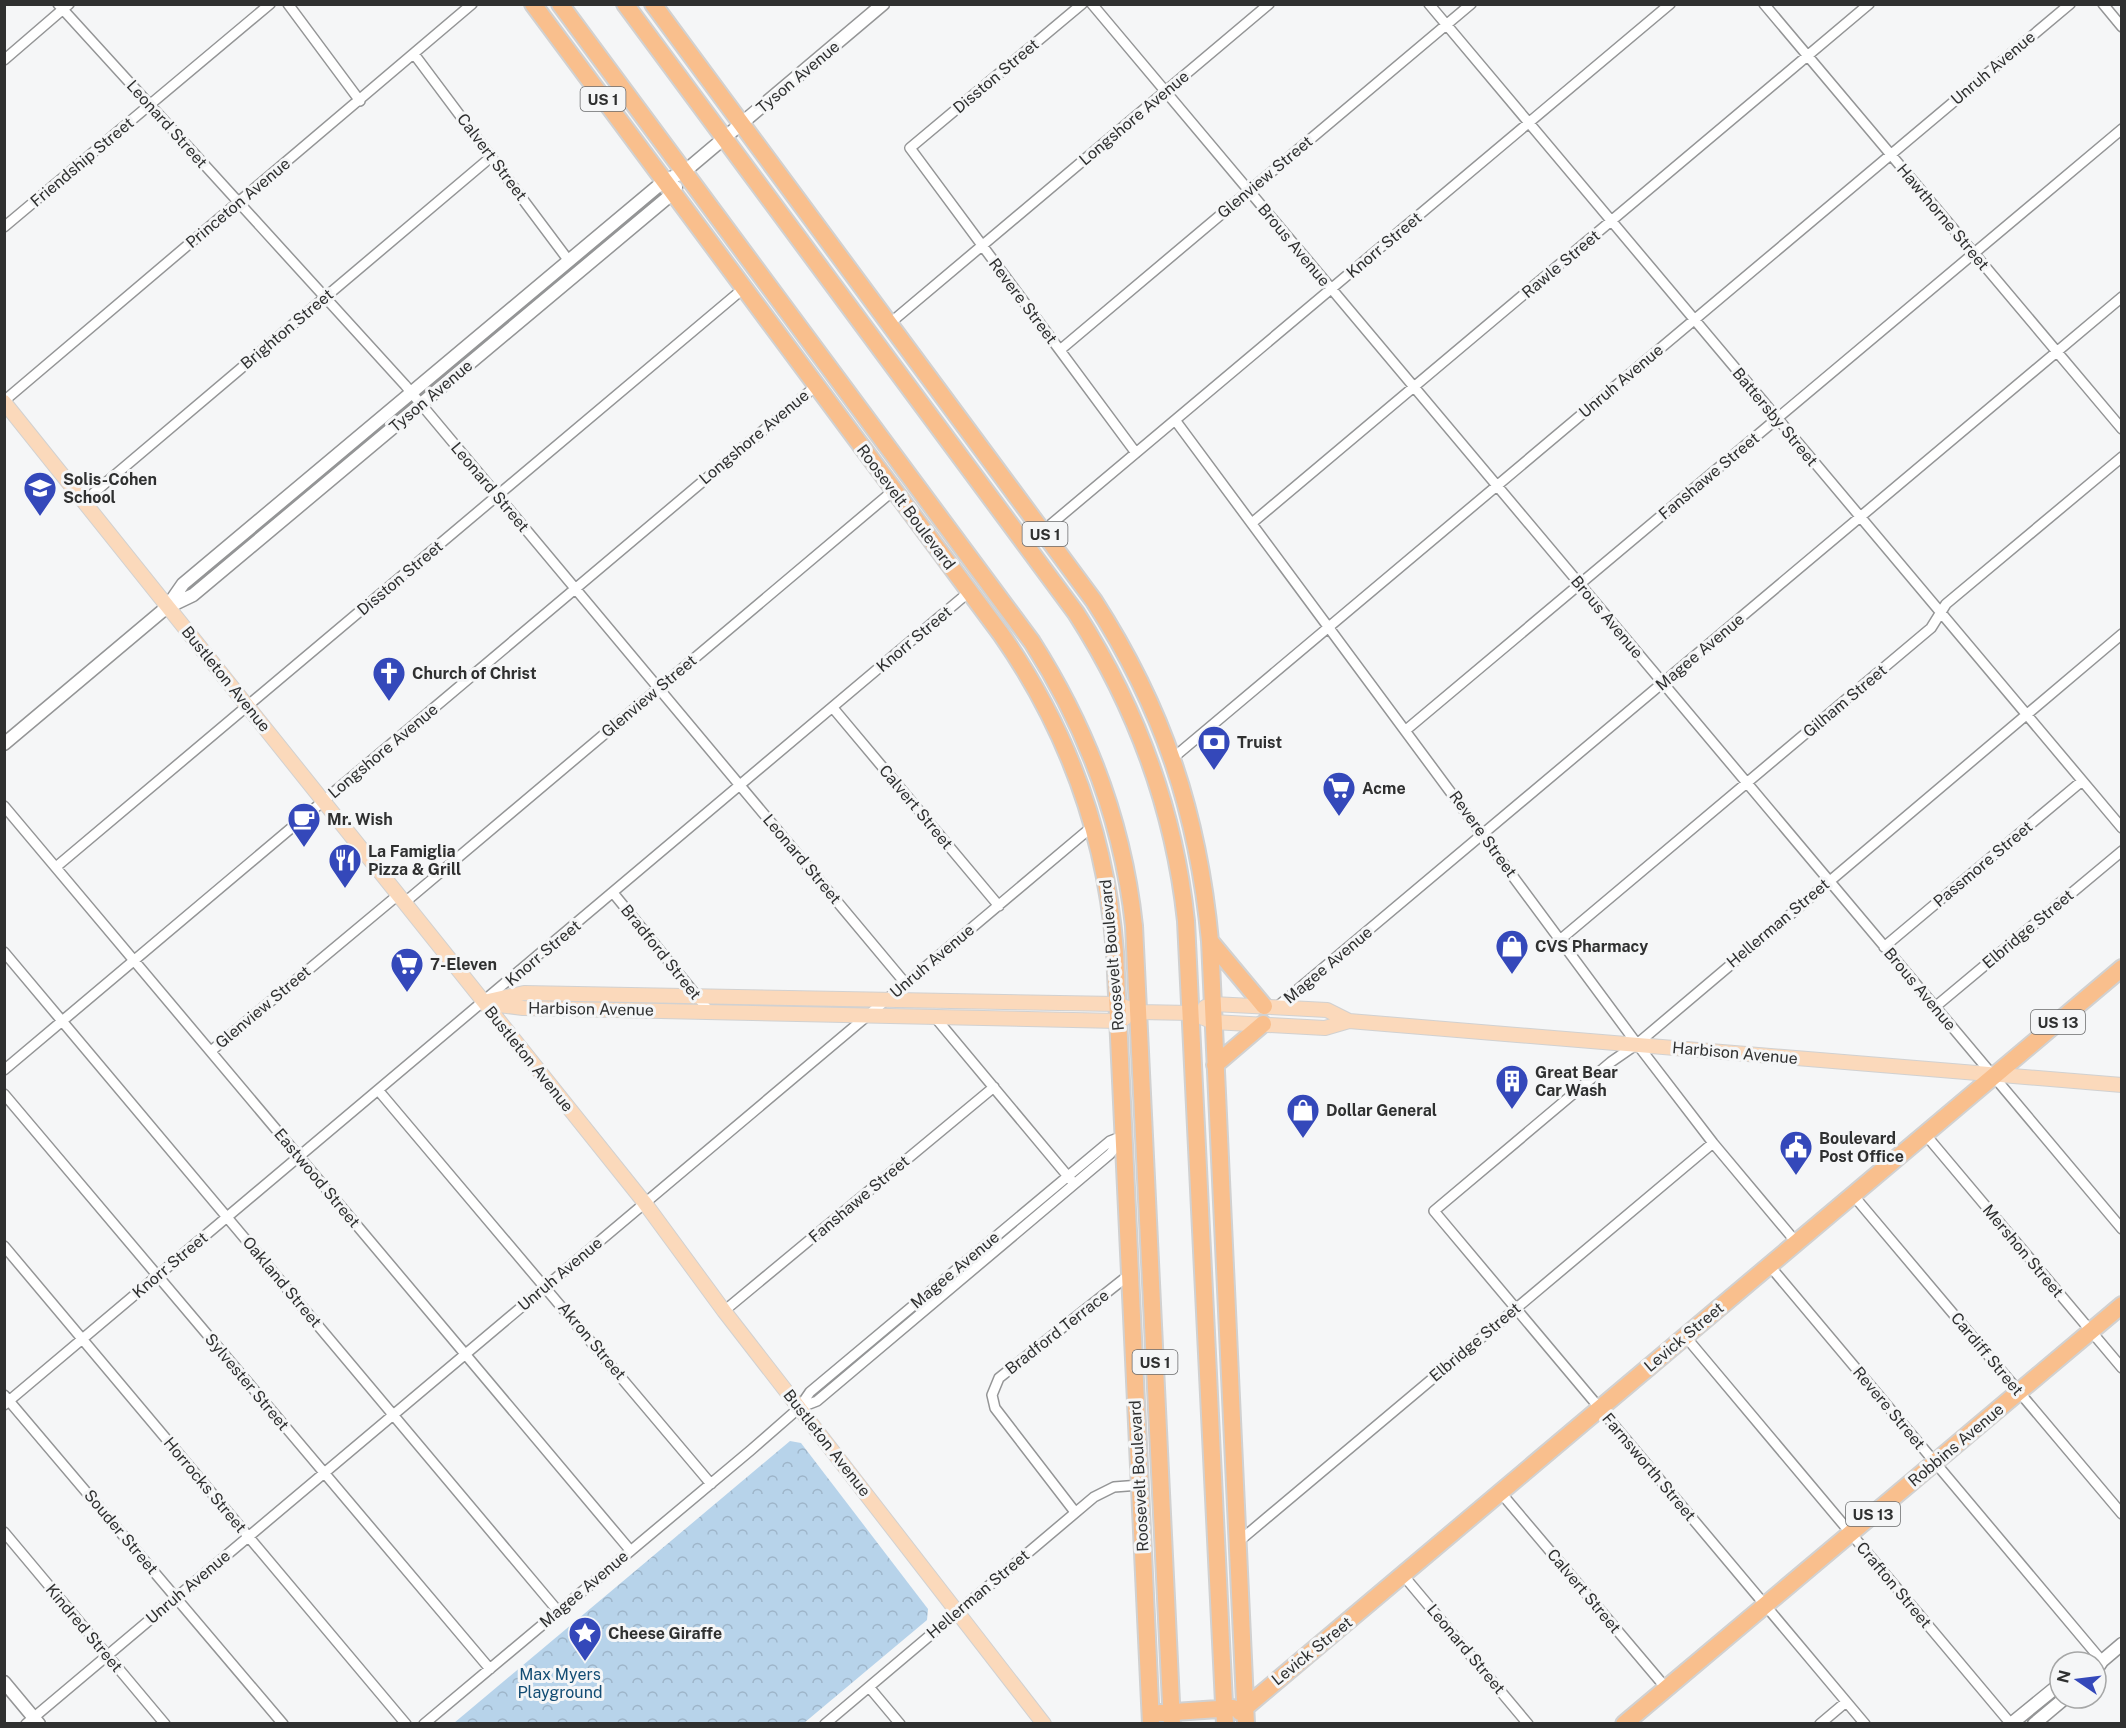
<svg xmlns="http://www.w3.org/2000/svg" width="2126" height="1728" viewBox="0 0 2126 1728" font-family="'Public Sans',sans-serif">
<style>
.park{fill:url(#park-crowns)}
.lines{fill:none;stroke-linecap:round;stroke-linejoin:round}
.street-casing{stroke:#949596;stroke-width:12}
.secondary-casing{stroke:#949596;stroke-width:15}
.primary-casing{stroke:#d1d1d1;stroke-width:16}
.highway-casing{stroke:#d1d1d1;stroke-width:20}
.street{stroke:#fff;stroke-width:9}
.secondary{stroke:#fff;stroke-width:12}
.primary{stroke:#fbd9bb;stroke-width:14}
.highway{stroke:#f9bf8d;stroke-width:16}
.labels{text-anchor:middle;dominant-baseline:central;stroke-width:6;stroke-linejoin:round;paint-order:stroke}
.shield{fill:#f5f6f7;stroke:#6a6b6c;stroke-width:1.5}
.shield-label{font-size:15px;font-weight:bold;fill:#2f3030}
.street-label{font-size:16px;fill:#2f3030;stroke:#f5f6f7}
.poi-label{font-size:16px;font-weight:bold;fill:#2f3030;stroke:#f5f6f7;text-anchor:start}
.park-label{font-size:16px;fill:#124c73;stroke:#f5f6f7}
</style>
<defs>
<pattern id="park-crowns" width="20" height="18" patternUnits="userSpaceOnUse" patternTransform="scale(1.5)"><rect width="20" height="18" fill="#b7d3ea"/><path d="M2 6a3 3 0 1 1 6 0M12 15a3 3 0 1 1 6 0" fill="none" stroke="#9eb5c9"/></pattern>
</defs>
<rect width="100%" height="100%" fill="#f5f6f7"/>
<!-- park -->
<path class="park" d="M790 1441 801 1443 928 1609 927 1620 804 1723H454Z"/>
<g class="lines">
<defs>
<path id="street" d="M58 4 405 385 906 984
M288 4 360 101
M1082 4 910 148 1136 453
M1092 4 2122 1229
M1429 4 2122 828
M1764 4 2122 429
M2103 4 2122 27
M414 54 569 261
M4 60 69 4
M4 227 270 4
M889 324 1269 4
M1060 350 1471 4
M4 401 472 4
M1175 420 1637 1044 1713 1143 1796 1242
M83 502 491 157
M1252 523 1869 4
M1043 531 1670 4
M833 708 999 906
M1406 730 2122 129
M1173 758 2070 4
M4 806 630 1550
M56 867 744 288
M614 894 709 1011
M404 903 894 490
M1561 939 1931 628 1946 604 2122 457
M1884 947 2082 781
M4 952 558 1611
M1278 1006 2122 297
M1935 1007 2122 851
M934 1016 1071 1180
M211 1051 398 895
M4 1070 816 386
M378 1090 711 1484
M4 1094 490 1669
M1925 1134 2122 1368
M1853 1195 2122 1514
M4 1246 406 1724
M1769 1265 2102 1661
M724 1311 994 1087
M1685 1336 2011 1724
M4 1395 283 1724
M4 1405 969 592
M799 1408 817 1401 1110 1154 1123 1137
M1501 1493 1666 1688
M1075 1512 995 1408 992 1395 999 1378 1130 1274
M4 1532 165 1724
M1238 1542 1713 1143
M1403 1575 1528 1724
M869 1687 900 1724
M26 1724 1094 825
M424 1724 751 1450 799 1408 810 1392 1110 1141 1123 1136
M825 1724 1094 1497 1114 1487 1140 1485
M1820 1724 1846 1702
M1865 1724 1434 1211 1611 1062 1637 1044 2122 634"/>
<path id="secondary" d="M168 607 193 595 673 193 676 187
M4 744 167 607 183 584 664 181 684 172 883 4
M2096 1670 2102 1661 2122 1644
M4 1682 39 1724
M2011 1724 2060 1684
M2034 1724 2065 1698"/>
<path id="primary" d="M4 402 644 1202 724 1311 1044 1724
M484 1002 524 993 1117 1004 1139 1012 1192 1013 1213 1022 1325 1028 1349 1021 2122 1085
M492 1004 523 1008 1118 1021 1125 1018
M1205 1007 1213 1004 1327 1010 1349 1021"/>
<path id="highway" d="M533 4 1001 634C1068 730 1106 834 1115 952L1151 1724
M560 4 1032 642C1088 730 1123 822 1134 926L1172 1724
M625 4 1076 613C1137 708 1174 808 1186 921L1225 1724
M653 4 1094 601C1163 708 1198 813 1210 941L1246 1724
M1210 941 1264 1006
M1215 1065 1263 1024
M1240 1712 2122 968
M1160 1713 1233 1708
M1624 1724 2122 1305"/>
</defs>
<!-- street casing -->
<use href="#street" class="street-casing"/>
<!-- secondary casing -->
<use href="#secondary" class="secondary-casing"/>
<!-- primary casing -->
<use href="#primary" class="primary-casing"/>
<!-- highway casing -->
<use href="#highway" class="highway-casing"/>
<!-- street -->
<use href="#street" class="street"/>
<!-- secondary -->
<use href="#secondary" class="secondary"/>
<!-- primary -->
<use href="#primary" class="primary"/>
<!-- highway -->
<use href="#highway" class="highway"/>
</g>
<!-- icons -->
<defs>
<symbol id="school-pin" viewBox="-11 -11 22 30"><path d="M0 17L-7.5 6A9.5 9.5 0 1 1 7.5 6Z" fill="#3448ba" stroke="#f5f6f7"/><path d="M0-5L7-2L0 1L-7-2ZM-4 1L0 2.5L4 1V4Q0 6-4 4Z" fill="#fff"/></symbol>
<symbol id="church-pin" viewBox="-11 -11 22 30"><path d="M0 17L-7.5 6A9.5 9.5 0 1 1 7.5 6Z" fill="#3448ba" stroke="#f5f6f7"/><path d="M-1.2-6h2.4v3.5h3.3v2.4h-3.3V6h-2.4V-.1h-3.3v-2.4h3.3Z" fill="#fff"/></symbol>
<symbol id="bank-pin" viewBox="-11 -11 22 30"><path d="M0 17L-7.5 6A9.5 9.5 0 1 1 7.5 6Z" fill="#3448ba" stroke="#f5f6f7"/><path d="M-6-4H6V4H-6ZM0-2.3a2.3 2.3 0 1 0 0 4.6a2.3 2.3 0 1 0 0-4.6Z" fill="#fff"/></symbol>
<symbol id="supermarket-pin" viewBox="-11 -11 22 30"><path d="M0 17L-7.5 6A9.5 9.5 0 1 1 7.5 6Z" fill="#3448ba" stroke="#f5f6f7"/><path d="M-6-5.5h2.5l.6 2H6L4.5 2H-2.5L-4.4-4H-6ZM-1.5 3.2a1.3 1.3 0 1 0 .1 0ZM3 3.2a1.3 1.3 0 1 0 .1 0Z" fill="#fff"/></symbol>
<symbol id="cafe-pin" viewBox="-11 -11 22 30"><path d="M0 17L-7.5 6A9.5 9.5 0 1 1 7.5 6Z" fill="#3448ba" stroke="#f5f6f7"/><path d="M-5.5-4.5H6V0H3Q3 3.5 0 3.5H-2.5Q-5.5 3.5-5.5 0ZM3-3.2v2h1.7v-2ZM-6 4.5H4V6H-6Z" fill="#fff"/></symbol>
<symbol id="restaurant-pin" viewBox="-11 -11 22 30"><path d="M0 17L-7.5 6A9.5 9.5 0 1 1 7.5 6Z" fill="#3448ba" stroke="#f5f6f7"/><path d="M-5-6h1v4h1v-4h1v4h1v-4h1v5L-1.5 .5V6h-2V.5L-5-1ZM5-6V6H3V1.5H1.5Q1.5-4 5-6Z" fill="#fff"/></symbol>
<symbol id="shop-pin" viewBox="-11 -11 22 30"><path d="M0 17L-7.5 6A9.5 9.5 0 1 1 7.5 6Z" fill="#3448ba" stroke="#f5f6f7"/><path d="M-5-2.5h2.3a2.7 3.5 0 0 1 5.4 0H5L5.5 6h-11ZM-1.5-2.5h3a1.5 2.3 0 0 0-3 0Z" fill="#fff"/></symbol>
<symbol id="building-pin" viewBox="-11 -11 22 30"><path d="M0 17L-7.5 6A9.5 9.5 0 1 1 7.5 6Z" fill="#3448ba" stroke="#f5f6f7"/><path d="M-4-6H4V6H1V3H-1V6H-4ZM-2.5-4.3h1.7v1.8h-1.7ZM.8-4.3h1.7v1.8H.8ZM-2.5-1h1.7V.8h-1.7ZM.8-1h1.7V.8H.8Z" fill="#fff"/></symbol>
<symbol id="civic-pin" viewBox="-11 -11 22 30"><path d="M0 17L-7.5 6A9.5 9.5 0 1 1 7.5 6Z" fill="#3448ba" stroke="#f5f6f7"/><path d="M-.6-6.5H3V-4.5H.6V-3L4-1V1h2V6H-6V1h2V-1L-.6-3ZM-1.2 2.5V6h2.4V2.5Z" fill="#fff"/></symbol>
<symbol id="sight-pin" viewBox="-11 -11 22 30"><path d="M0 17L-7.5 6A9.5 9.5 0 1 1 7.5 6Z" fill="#3448ba" stroke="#f5f6f7"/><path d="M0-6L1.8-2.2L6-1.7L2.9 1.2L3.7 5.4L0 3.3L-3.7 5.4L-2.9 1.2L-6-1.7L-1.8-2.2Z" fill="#fff"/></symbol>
</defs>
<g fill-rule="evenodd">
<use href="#school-pin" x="21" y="469" width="38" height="52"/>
<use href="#church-pin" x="370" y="654" width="38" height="52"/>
<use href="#bank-pin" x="1195" y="723" width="38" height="52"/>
<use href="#supermarket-pin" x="1320" y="769" width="38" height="52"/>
<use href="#cafe-pin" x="285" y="800" width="38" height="52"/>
<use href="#restaurant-pin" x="326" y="841" width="38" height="52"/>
<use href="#shop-pin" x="1493" y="927" width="38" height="52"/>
<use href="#supermarket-pin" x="388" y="945" width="38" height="52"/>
<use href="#building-pin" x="1493" y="1062" width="38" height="52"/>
<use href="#shop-pin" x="1284" y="1091" width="38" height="52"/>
<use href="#civic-pin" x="1777" y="1128" width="38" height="52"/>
<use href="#sight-pin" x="566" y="1614" width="38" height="52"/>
</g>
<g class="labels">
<!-- shield labels -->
<g class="shield">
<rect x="580.5" y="87" width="45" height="24" rx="4.5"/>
<rect x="1022.5" y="522" width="45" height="24" rx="4.5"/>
<rect x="2031" y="1010" width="54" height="24" rx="4.5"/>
<rect x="1132.5" y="1350" width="45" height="24" rx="4.5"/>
<rect x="1846" y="1502" width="54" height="24" rx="4.5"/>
</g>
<g class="shield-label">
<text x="603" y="99">US 1</text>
<text x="1045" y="534">US 1</text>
<text x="2058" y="1022">US 13</text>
<text x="1155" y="1362">US 1</text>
<text x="1873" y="1514">US 13</text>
</g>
<!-- street labels -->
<g class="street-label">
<text transform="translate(1993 68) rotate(-40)">Unruh Avenue</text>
<text transform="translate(996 76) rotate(-40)">Disston Street</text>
<text transform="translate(798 77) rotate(-40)">Tyson Avenue</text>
<text transform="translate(1134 118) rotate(-40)">Longshore Avenue</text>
<text transform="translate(167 124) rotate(48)">Leonard Street</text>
<text transform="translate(492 157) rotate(53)">Calvert Street</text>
<text transform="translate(82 162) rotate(-40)">Friendship Street</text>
<text transform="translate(1265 177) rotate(-40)">Glenview Street</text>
<text transform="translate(238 203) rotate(-40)">Princeton Avenue</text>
<text transform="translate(1943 217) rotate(50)">Hawthorne Street</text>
<text transform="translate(1294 245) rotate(50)">Brous Avenue</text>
<text transform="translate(1384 245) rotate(-40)">Knorr Street</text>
<text transform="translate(1561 264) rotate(-40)">Rawle Street</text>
<text transform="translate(1023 301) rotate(53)">Revere Street</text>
<text transform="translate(287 329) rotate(-40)">Brighton Street</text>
<text transform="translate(1621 381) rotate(-40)">Unruh Avenue</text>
<text transform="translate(431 396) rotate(-40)">Tyson Avenue</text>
<text transform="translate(1775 417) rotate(50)">Battersby Street</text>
<text transform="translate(754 437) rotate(-40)">Longshore Avenue</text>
<text transform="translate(1709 476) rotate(-40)">Fanshawe Street</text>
<text transform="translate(490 487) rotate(50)">Leonard Street</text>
<text transform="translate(906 507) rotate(53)">Roosevelt Boulevard</text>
<text transform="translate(400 578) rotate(-40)">Disston Street</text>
<text transform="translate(1607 617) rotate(50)">Brous Avenue</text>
<text transform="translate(914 639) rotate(-40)">Knorr Street</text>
<text transform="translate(1700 652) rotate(-40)">Magee Avenue</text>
<text transform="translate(226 679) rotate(51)">Bustleton Avenue</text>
<text transform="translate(649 696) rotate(-40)">Glenview Street</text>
<text transform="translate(1845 701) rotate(-40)">Gilham Street</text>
<text transform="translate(383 751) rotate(-40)">Longshore Avenue</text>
<text transform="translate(916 807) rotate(50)">Calvert Street</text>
<text transform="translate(1483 834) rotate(54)">Revere Street</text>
<text transform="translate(802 859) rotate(50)">Leonard Street</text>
<text transform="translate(1983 864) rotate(-40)">Passmore Street</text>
<text transform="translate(1778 923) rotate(-40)">Hellerman Street</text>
<text transform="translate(2028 929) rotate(-40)">Elbridge Street</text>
<text transform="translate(661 952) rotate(51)">Bradford Street</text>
<text transform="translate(543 953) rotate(-40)">Knorr Street</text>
<text transform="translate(1112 955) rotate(-95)">Roosevelt Boulevard</text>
<text transform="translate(932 961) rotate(-40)">Unruh Avenue</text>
<text transform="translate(1328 965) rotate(-40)">Magee Avenue</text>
<text transform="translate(1920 989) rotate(50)">Brous Avenue</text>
<text transform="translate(263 1007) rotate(-40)">Glenview Street</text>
<text transform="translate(591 1009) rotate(1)">Harbison Avenue</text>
<text transform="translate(1735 1053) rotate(5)">Harbison Avenue</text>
<text transform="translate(529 1059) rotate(51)">Bustleton Avenue</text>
<text transform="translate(317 1178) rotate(50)">Eastwood Street</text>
<text transform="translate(859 1199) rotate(-40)">Fanshawe Street</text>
<text transform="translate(2023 1251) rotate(50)">Mershon Street</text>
<text transform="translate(170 1265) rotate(-40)">Knorr Street</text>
<text transform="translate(955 1270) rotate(-40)">Magee Avenue</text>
<text transform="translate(560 1274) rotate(-40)">Unruh Avenue</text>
<text transform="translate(282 1282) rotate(50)">Oakland Street</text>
<text transform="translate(1057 1332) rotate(-38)">Bradford Terrace</text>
<text transform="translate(1684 1337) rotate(-40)">Levick Street</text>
<text transform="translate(592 1341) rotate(50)">Akron Street</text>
<text transform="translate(1475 1342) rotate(-40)">Elbridge Street</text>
<text transform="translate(1987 1354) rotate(50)">Cardiff Street</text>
<text transform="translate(247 1382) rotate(50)">Sylvester Street</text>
<text transform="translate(1889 1408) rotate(50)">Revere Street</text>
<text transform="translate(827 1443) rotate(52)">Bustleton Avenue</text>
<text transform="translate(1956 1445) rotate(-40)">Robbins Avenue</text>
<text transform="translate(1649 1467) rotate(50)">Farnsworth Street</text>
<text transform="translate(1139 1476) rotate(-93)">Roosevelt Boulevard</text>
<text transform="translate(205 1485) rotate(50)">Horrocks Street</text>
<text transform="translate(121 1532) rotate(50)">Souder Street</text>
<text transform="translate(1894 1585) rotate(50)">Crafton Street</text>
<text transform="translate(188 1587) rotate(-40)">Unruh Avenue</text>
<text transform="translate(584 1589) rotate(-40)">Magee Avenue</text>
<text transform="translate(1584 1591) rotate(50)">Calvert Street</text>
<text transform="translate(978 1594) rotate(-40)">Hellerman Street</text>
<text transform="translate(84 1628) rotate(50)">Kindred Street</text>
<text transform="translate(1466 1649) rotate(50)">Leonard Street</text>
<text transform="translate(1312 1651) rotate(-39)">Levick Street</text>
</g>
<!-- poi labels -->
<g class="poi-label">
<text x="63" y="479">Solis-Cohen<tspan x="63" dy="18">School</tspan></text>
<text x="412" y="673">Church of Christ</text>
<text x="1237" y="742">Truist</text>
<text x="1362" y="788">Acme</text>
<text x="327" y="819">Mr. Wish</text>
<text x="368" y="851">La Famiglia<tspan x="368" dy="18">Pizza &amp; Grill</tspan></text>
<text x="1535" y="946">CVS Pharmacy</text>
<text x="430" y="964">7-Eleven</text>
<text x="1535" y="1072">Great Bear<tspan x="1535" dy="18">Car Wash</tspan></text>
<text x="1326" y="1110">Dollar General</text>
<text x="1819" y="1138">Boulevard<tspan x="1819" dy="18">Post Office</tspan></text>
<text x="608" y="1633">Cheese Giraffe</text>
</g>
<!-- park labels -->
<g class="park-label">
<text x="560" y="1674">Max Myers<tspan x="560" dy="18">Playground</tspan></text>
</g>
</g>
<!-- border -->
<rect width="2126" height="1728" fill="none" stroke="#2f3030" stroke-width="12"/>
<!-- north arrow -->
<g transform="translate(2078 1680) rotate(284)"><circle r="28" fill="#f5f6f7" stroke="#a6a7a7" stroke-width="1.5"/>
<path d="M0-4.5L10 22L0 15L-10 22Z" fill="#3448ba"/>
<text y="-9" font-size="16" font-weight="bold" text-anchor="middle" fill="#2f3030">N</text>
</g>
</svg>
